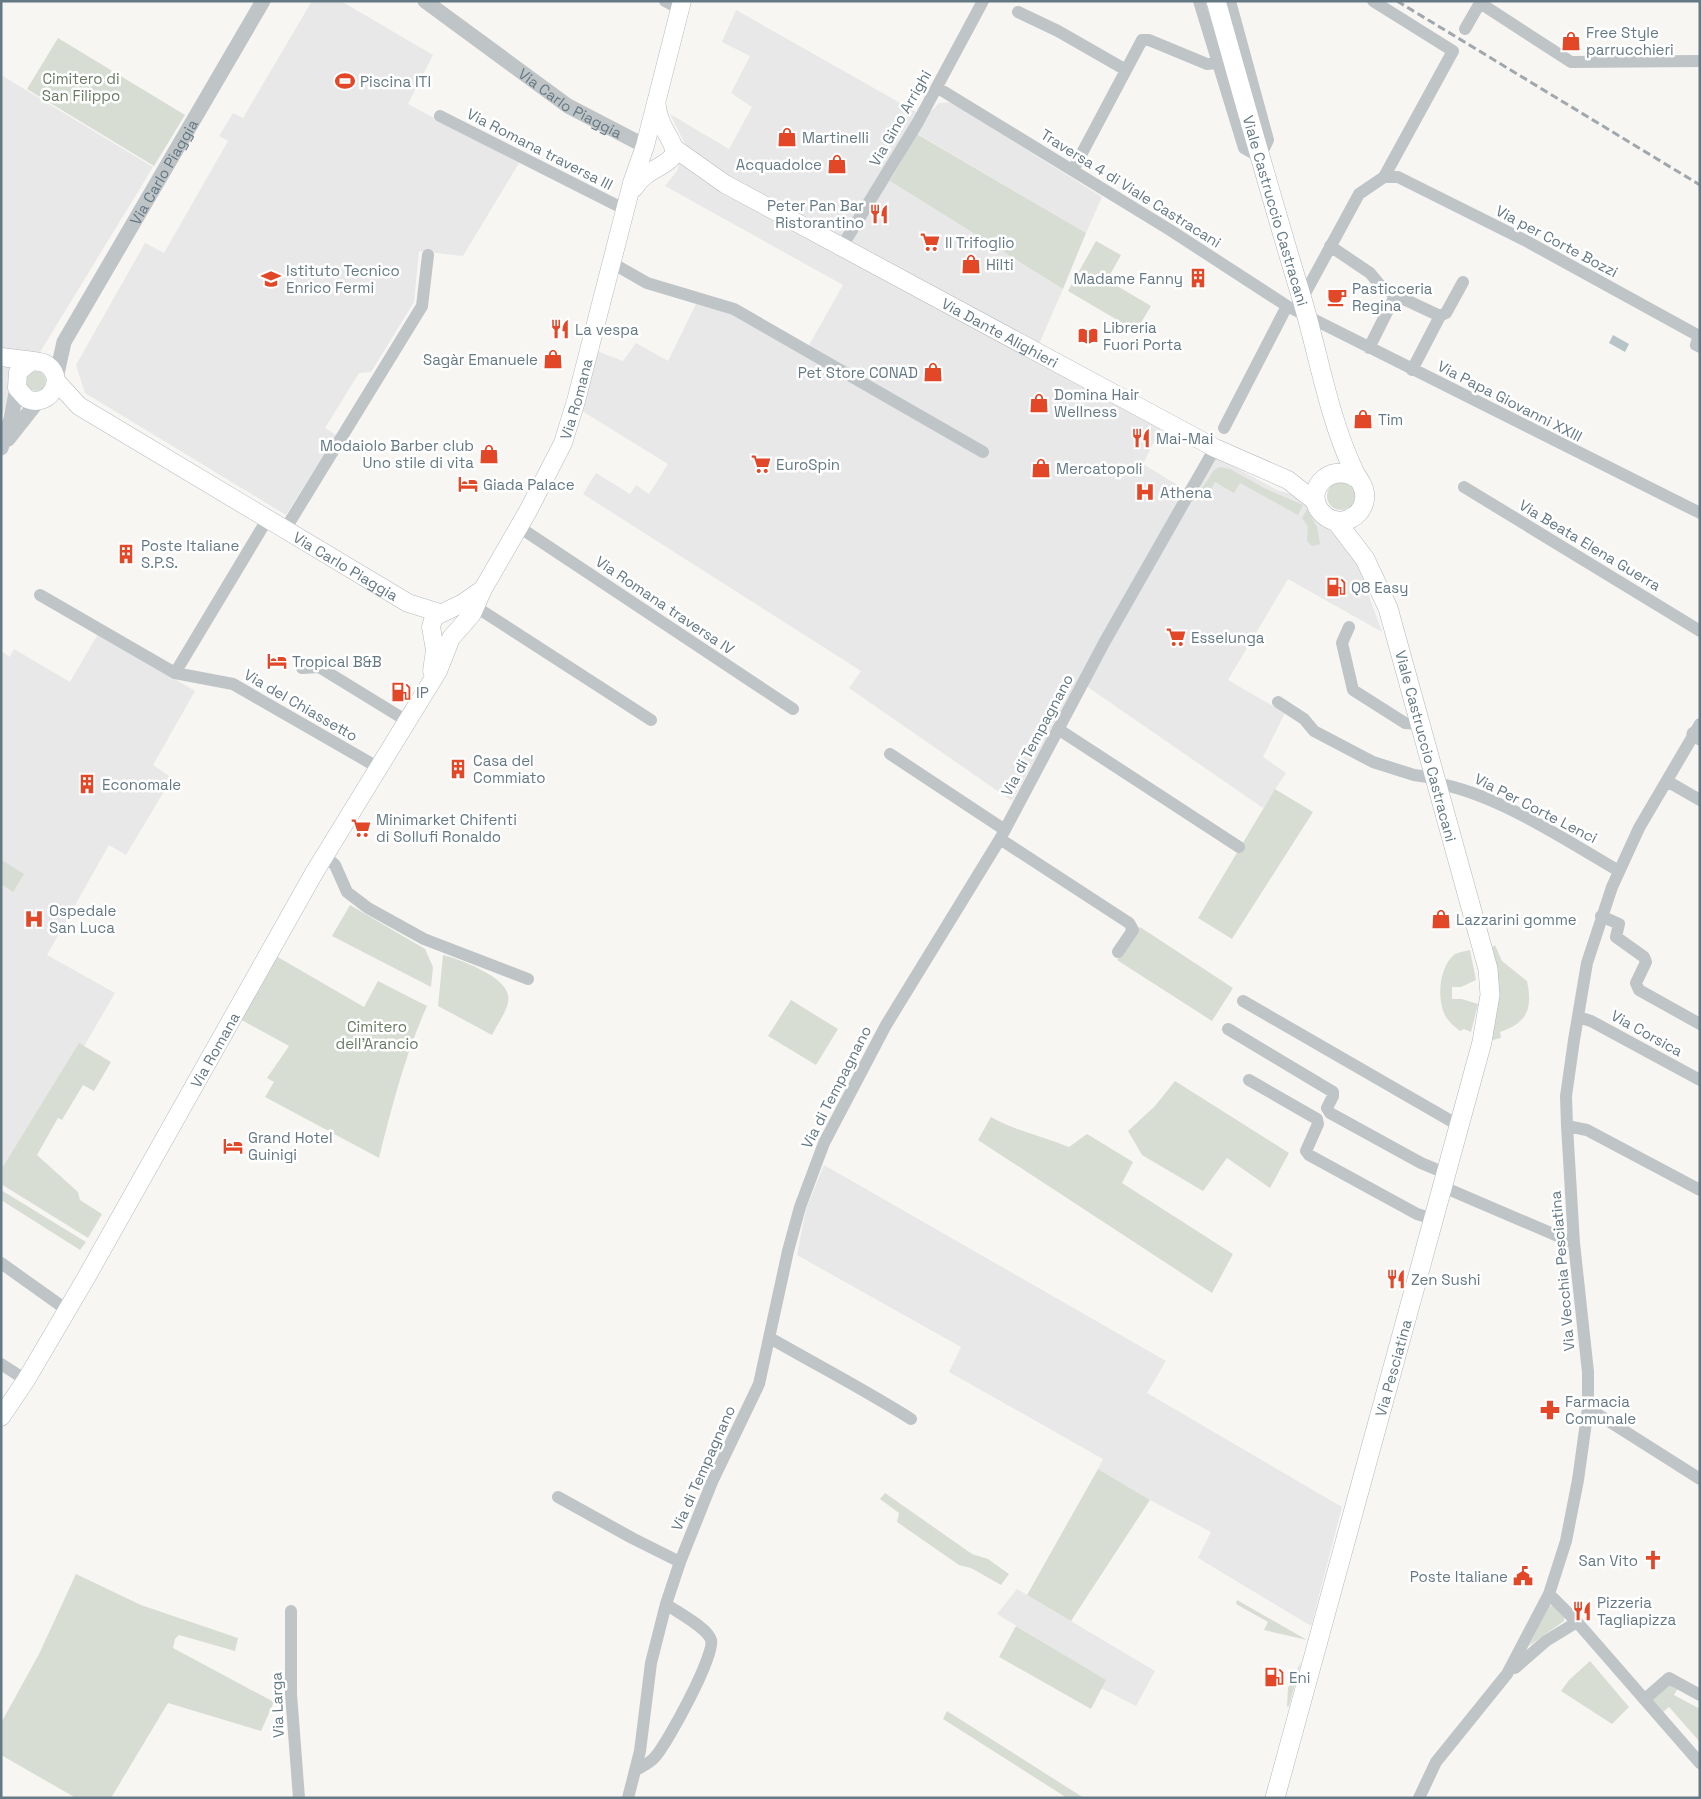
<svg xmlns="http://www.w3.org/2000/svg" width="1701" height="1799" viewBox="0 0 1701 1799" font-family="'Space Grotesk',sans-serif">
<style>
.built{fill:#e7e8e7}
.green{fill:#d8ddd4}
.water{fill:#b6c4c7}
.lines{fill:none;stroke-linecap:round;stroke-linejoin:round}
.secondary-casing{stroke:#b4babe;stroke-width:19}
.primary-casing{stroke:#b3b8bb;stroke-width:20}
.minor{stroke:#bfc4c7;stroke-width:12}
.tertiary{stroke:#bfc4c7;stroke-width:15}
.secondary{stroke:#fff;stroke-width:18}
.primary{stroke:#fff;stroke-width:19}
.rail{stroke:#a0a8ad;stroke-width:3;stroke-dasharray:8 4;stroke-linecap:butt}
.labels{text-anchor:middle;dominant-baseline:central;stroke-width:5;stroke-linejoin:round;paint-order:stroke}
.poi-label{font-size:15px;fill:#657984;stroke:#fff;text-anchor:start}
.park-label{font-size:15px;fill:#6a7b64;stroke:#fff}
.street-label{font-size:15px;fill:#657984;stroke:#fff}
</style>
<rect width="100%" height="100%" fill="#f7f6f3"/>
<!-- built -->
<path class="built" d="M312 1H341L433 55 408 104 519 163 463 256 419 251 414 302 371 372 359 373 325 428 336 435 286 515 85 393 76 365 145 243 164 253 228 141 219 136 233 113 243 118Z
M736 10 925 117 939 103 951 102 1102 197 1086 233 918 134 890 181 1063 289 1033 358 1162 426 1143 464 1184 489 1207 452 1277 490 1305 498 1319 522 1345 540 1353 552 1382 632 1288 579 1228 680 1285 713 1263 757 1286 773 1263 808 1079 681 1012 801 849 688 861 671 583 494 596 473 630 494 636 485 649 494 668 464 582 411 597 351 623 361 636 343 668 361 696 304 733 313 805 352 843 285 665 186 677 171 686 146 670 114 729 149 752 107 731 93 750 56 722 42Z
M1 75 153 167 1 416Z
M98 634 195 691 153 765 172 778 126 855 109 845 47 955 115 993 1 1189V651L10 657 14 649 70 682Z
M824 1165 1166 1361 1147 1393 1342 1507 1311 1626 1198 1558 1211 1532 1150 1500 1098 1469 1103 1459 949 1372 961 1347 797 1255 806 1209Z
M1017 1589 1155 1671 1136 1706 1101 1688 1105 1680 997 1614Z"/>
<!-- green -->
<path class="green" d="M58 38 185 115 154 166 27 89Z
M917 134 1086 233 1063 289 890 181Z
M1096 241 1121 255 1107 280 1151 306 1136 331 1068 291Z
M26 381a10 10 0 1 1 20 0a10 10 0 1 1-20 0Z
M1219 467 1230 469 1266 489 1303 505 1298 515 1240 483 1234 493 1215 482 1208 494 1201 490 1214 470Z
M1327 496a14 14 0 1 1 28 0a14 14 0 1 1-28 0Z
M1307 509 1317 527 1320 544 1312 546 1307 541 1308 526 1302 518Z
M1275 789 1313 812 1232 939 1198 918Z
M2 860 24 874 13 892 1 884Z
M350 905 425 949 433 967 431 987 332 936Z
M1140 927 1233 988 1212 1021 1117 960Z
M1495 945 1502 961 1527 981C1533 1009 1527 1023 1500 1032L1501 1038 1493 1040 1490 1038C1501 1006 1500 980 1492 947Z
M1470 950 1476 980 1461 987H1452V999H1462L1478 1004 1471 1032 1464 1029 1460 1031C1455 1027 1449 1022 1446 1017 1436 1000 1439 966 1455 954 1459 952 1466 951 1470 950Z
M443 955C459 959 505 976 508 995 511 1007 497 1024 492 1035L438 1006Z
M276 956 364 1007 378 981 427 1006C405 1055 392 1106 379 1158L265 1097 274 1082 267 1078 289 1046 238 1018Z
M791 1000 838 1029 816 1065 768 1036Z
M79 1043 111 1062 94 1091 83 1085 62 1120 58 1118 37 1155 78 1192 80 1200 102 1214 88 1238 1 1184V1170Z
M1175 1081 1289 1153 1270 1188 1227 1158 1203 1191 1142 1155 1128 1131 1155 1106Z
M991 1117C1015 1131 1043 1136 1069 1147L1087 1134 1133 1162 1122 1183 1233 1254 1212 1293 978 1140Z
M1 1190 86 1242 80 1250 1 1200Z
M1098 1469 1150 1500 1071 1621 1027 1595Z
M885 1493 972 1554 988 1559 1009 1574 1001 1585 971 1568 959 1565 897 1522 899 1513 880 1499Z
M76 1574 141 1605 238 1638 235 1651 179 1635 175 1639 173 1648 274 1702 261 1731 168 1703 111 1798H76L1 1755V1723L39 1654Z
M1237 1600 1307 1640 1264 1630 1268 1622 1236 1604Z
M1549 1605 1553 1606 1564 1617V1621L1529 1646Z
M1016 1626 1106 1680 1091 1709 999 1657Z
M1590 1661 1629 1707 1612 1724 1561 1691 1569 1680Z
M1301 1662 1289 1706 1287 1707 1288 1688Z
M1669 1682 1678 1688 1674 1695 1700 1709V1742L1669 1707 1663 1712 1651 1699Z
M947 1711 1084 1798H1067L943 1719Z"/>
<!-- water -->
<path class="water" d="M1613 335 1629 344 1625 352 1609 343Z"/>
<g class="lines">
<defs>
<g id="secondary">
<path id="s3" d="M674 148 725 184 1215 448 1288 480 1316 502"/>
<path d="M634 188C646 168 668 167 674 154 676 141 658 128 657 106"/>
<path d="M1 357C10 358 38 361 44 363 68 375 51 409 27 399L17 388 18 372 30 362"/>
<path id="s4" d="M56 381 79 406 408 603 440 613"/>
<path d="M432 671 435 650 431 627 434 617 463 603 483 589"/>
<path id="s5" d="M1 1417 26 1380 86 1278 314 873 438 671 451 638 472 614 483 589 528 511 563 443 576 401 632 183 645 146 682 1"/>
</g>
<g id="primary">
<path id="s6" d="M1216 1C1244 101 1272 200 1302 299 1319 356 1328 415 1353 469 1355 475 1360 480 1362 485 1374 509 1344 533 1324 515 1300 494 1329 459 1358 479"/>
<path id="s7" d="M1275 1798 1482 1042 1490 995 1488 969 1388 608 1365 559 1336 521"/>
</g>
</defs>
<!-- secondary casing -->
<use href="#secondary" class="secondary-casing"/>
<!-- primary casing -->
<use href="#primary" class="primary-casing"/>
<!-- minor -->
<path class="minor" d="M665 1 680 9
M1199 1 1244 148 1260 157 1268 140 1230 1
M1481 1 1480 3 1571 62 1700 61
M1018 12 1058 31 1126 70
M1465 29 1480 3
M938 88 1170 230 1287 306 1700 513
M440 116 626 210
M1073 170 1142 40H1149L1207 64 1217 63
M1384 177H1398L1528 242 1699 336 1696 345 1700 347
M1330 246 1370 273 1380 285 1393 294 1394 298 1369 348
M841 248 918 122 983 1
M612 263 647 283 734 309 983 452
M1393 294 1440 316 1412 370
M1302 299 1359 194 1384 177 1453 51 1373 1
M1440 316 1446 313 1463 282
M1224 428 1287 306
M1464 487 1700 631
M519 527 793 709
M286 528 422 306 428 255
M40 595 175 673 233 684 379 768
M476 607 651 720
M1349 627 1342 643 1353 690 1405 723 1419 724
M302 668 319 667 407 721
M175 673 268 518
M1278 702 1304 719 1314 731 1373 762 1414 775 1434 778
M1058 729 1239 847
M890 754 1005 830
M1667 781 1700 800
M1435 783C1496 793 1565 840 1619 871
M1000 839 1129 923 1133 930 1118 952
M324 855 335 865 347 892 368 908 424 939 528 979
M1601 916 1619 924 1616 937 1644 957 1646 962 1636 983 1639 990 1700 1024
M1243 1001 1458 1125
M1578 1017 1591 1021 1700 1080
M1228 1029 1333 1092V1096L1327 1108 1330 1113 1421 1163 1445 1173
M1249 1080 1317 1119 1318 1124 1306 1151 1309 1155 1417 1214 1433 1219
M1567 1126 1587 1130 1700 1190
M1441 1186 1574 1243
M1 1263 67 1310
M770 1338C817 1365 865 1390 911 1419
M1 1364 26 1380
M1588 1408 1700 1479
M558 1497 632 1538 680 1562
M1549 1594 1577 1622 1700 1763
M291 1611V1694L299 1798
M1515 1668 1546 1641 1577 1622
M1645 1699 1669 1678 1700 1695
M636 1770C643 1766 650 1763 655 1757 667 1744 716 1654 711 1640 708 1628 677 1612 666 1604
M628 1798 640 1751 651 1663 666 1604 680 1562 712 1482 759 1384 788 1251 800 1207 824 1143 886 1025 1000 839 1104 643 1215 448
M1419 1798 1436 1762 1507 1674 1549 1594 1566 1541 1578 1480 1588 1408V1372L1574 1243 1567 1126 1566 1096 1574 1040 1587 963 1612 887 1639 828 1700 724"/>
<!-- tertiary -->
<g class="tertiary">
<path id="s1" d="M425 1 568 106 645 146"/>
<path id="s2" d="M56 378 64 342 263 1"/>
<path d="M8 439 38 401"/>
<path d="M1 448 11 419 17 388"/>
<path d="M1694 734 1700 738"/>
</g>
<!-- secondary -->
<use href="#secondary" class="secondary"/>
<!-- primary -->
<use href="#primary" class="primary"/>
<!-- rail -->
<path class="rail" d="M1397 1 1700 185"/>
</g>
<!-- icons -->
<defs>
<symbol id="shop-bare" viewBox="-9 -9 18 18"><path d="M-5-2.5h2.3a2.7 3.5 0 0 1 5.4 0H5L5.5 6h-11ZM-1.5-2.5h3a1.5 2.3 0 0 0-3 0Z" fill="#e24727" stroke="#fff" stroke-width="2.5" paint-order="stroke"/></symbol>
<symbol id="stadium-bare" viewBox="-9 -9 18 18"><path d="M0-5a6.5 5 0 1 0 0 10a6.5 5 0 1 0 0-10ZM-3.5-1.8h7v3.6h-7Z" fill="#e24727" stroke="#fff" stroke-width="2.5" paint-order="stroke"/></symbol>
<symbol id="restaurant-bare" viewBox="-9 -9 18 18"><path d="M-5-6h1v4h1v-4h1v4h1v-4h1v5L-1.5 .5V6h-2V.5L-5-1ZM5-6V6H3V1.5H1.5Q1.5-4 5-6Z" fill="#e24727" stroke="#fff" stroke-width="2.5" paint-order="stroke"/></symbol>
<symbol id="supermarket-bare" viewBox="-9 -9 18 18"><path d="M-6-5.5h2.5l.6 2H6L4.5 2H-2.5L-4.4-4H-6ZM-1.5 3.2a1.3 1.3 0 1 0 .1 0ZM3 3.2a1.3 1.3 0 1 0 .1 0Z" fill="#e24727" stroke="#fff" stroke-width="2.5" paint-order="stroke"/></symbol>
<symbol id="building-bare" viewBox="-9 -9 18 18"><path d="M-4-6H4V6H1V3H-1V6H-4ZM-2.5-4.3h1.7v1.8h-1.7ZM.8-4.3h1.7v1.8H.8ZM-2.5-1h1.7V.8h-1.7ZM.8-1h1.7V.8H.8Z" fill="#e24727" stroke="#fff" stroke-width="2.5" paint-order="stroke"/></symbol>
<symbol id="school-bare" viewBox="-9 -9 18 18"><path d="M0-5L7-2L0 1L-7-2ZM-4 1L0 2.5L4 1V4Q0 6-4 4Z" fill="#e24727" stroke="#fff" stroke-width="2.5" paint-order="stroke"/></symbol>
<symbol id="cafe-bare" viewBox="-9 -9 18 18"><path d="M-5.5-4.5H6V0H3Q3 3.5 0 3.5H-2.5Q-5.5 3.5-5.5 0ZM3-3.2v2h1.7v-2ZM-6 4.5H4V6H-6Z" fill="#e24727" stroke="#fff" stroke-width="2.5" paint-order="stroke"/></symbol>
<symbol id="library-bare" viewBox="-9 -9 18 18"><path d="M-6-4Q-3-5.5-.7-3.5V5Q-3 3-6 4ZM6-4Q3-5.5 .7-3.5V5Q3 3 6 4Z" fill="#e24727" stroke="#fff" stroke-width="2.5" paint-order="stroke"/></symbol>
<symbol id="hotel-bare" viewBox="-9 -9 18 18"><path d="M-6-4.5h1.5V1H6V5H4.5V3h-9V5H-6ZM-4 0a1.8 1.8 0 1 1 3.6 0ZM.5 0V-2.5h3Q6-2.5 6 0Z" fill="#e24727" stroke="#fff" stroke-width="2.5" paint-order="stroke"/></symbol>
<symbol id="hospital-bare" viewBox="-9 -9 18 18"><path d="M-5-5h3v3.5h4V-5h3V5h-3V1.5h-4V5h-3Z" fill="#e24727" stroke="#fff" stroke-width="2.5" paint-order="stroke"/></symbol>
<symbol id="fuel-bare" viewBox="-9 -9 18 18"><path d="M-5.5-6h7V0h2V4h1.3V-2.5L3-4.5l.8-.8L6-3V5H2.5V1h-1V6h-7ZM-4.2-4.7v3.2H.2V-4.7Z" fill="#e24727" stroke="#fff" stroke-width="2.5" paint-order="stroke"/></symbol>
<symbol id="pharmacy-bare" viewBox="-9 -9 18 18"><path d="M-2-6h4v4h4v4h-4v4h-4v-4h-4v-4h4Z" fill="#e24727" stroke="#fff" stroke-width="2.5" paint-order="stroke"/></symbol>
<symbol id="church-bare" viewBox="-9 -9 18 18"><path d="M-1.2-6h2.4v3.5h3.3v2.4h-3.3V6h-2.4V-.1h-3.3v-2.4h3.3Z" fill="#e24727" stroke="#fff" stroke-width="2.5" paint-order="stroke"/></symbol>
<symbol id="civic-bare" viewBox="-9 -9 18 18"><path d="M-.6-6.5H3V-4.5H.6V-3L4-1V1h2V6H-6V1h2V-1L-.6-3ZM-1.2 2.5V6h2.4V2.5Z" fill="#e24727" stroke="#fff" stroke-width="2.5" paint-order="stroke"/></symbol>
</defs>
<g fill-rule="evenodd">
<use href="#shop-bare" x="1557" y="27" width="28" height="28"/>
<use href="#stadium-bare" x="331" y="67" width="28" height="28"/>
<use href="#shop-bare" x="773" y="123" width="28" height="28"/>
<use href="#shop-bare" x="823" y="150" width="28" height="28"/>
<use href="#restaurant-bare" x="865" y="200" width="28" height="28"/>
<use href="#supermarket-bare" x="916" y="228" width="28" height="28"/>
<use href="#shop-bare" x="957" y="250" width="28" height="28"/>
<use href="#building-bare" x="1184" y="264" width="28" height="28"/>
<use href="#school-bare" x="257" y="265" width="28" height="28"/>
<use href="#cafe-bare" x="1323" y="283" width="28" height="28"/>
<use href="#restaurant-bare" x="546" y="315" width="28" height="28"/>
<use href="#library-bare" x="1074" y="322" width="28" height="28"/>
<use href="#shop-bare" x="539" y="345" width="28" height="28"/>
<use href="#shop-bare" x="919" y="358" width="28" height="28"/>
<use href="#shop-bare" x="1025" y="389" width="28" height="28"/>
<use href="#shop-bare" x="1349" y="405" width="28" height="28"/>
<use href="#restaurant-bare" x="1127" y="424" width="28" height="28"/>
<use href="#shop-bare" x="475" y="440" width="28" height="28"/>
<use href="#supermarket-bare" x="747" y="450" width="28" height="28"/>
<use href="#shop-bare" x="1027" y="454" width="28" height="28"/>
<use href="#hotel-bare" x="454" y="470" width="28" height="28"/>
<use href="#hospital-bare" x="1131" y="478" width="28" height="28"/>
<use href="#building-bare" x="112" y="540" width="28" height="28"/>
<use href="#fuel-bare" x="1322" y="573" width="28" height="28"/>
<use href="#supermarket-bare" x="1162" y="623" width="28" height="28"/>
<use href="#hotel-bare" x="263" y="647" width="28" height="28"/>
<use href="#fuel-bare" x="387" y="678" width="28" height="28"/>
<use href="#building-bare" x="444" y="755" width="28" height="28"/>
<use href="#building-bare" x="73" y="770" width="28" height="28"/>
<use href="#supermarket-bare" x="347" y="814" width="28" height="28"/>
<use href="#hospital-bare" x="20" y="905" width="28" height="28"/>
<use href="#shop-bare" x="1427" y="905" width="28" height="28"/>
<use href="#hotel-bare" x="219" y="1132" width="28" height="28"/>
<use href="#restaurant-bare" x="1382" y="1265" width="28" height="28"/>
<use href="#pharmacy-bare" x="1536" y="1396" width="28" height="28"/>
<use href="#church-bare" x="1639" y="1546" width="28" height="28"/>
<use href="#civic-bare" x="1509" y="1562" width="28" height="28"/>
<use href="#restaurant-bare" x="1568" y="1597" width="28" height="28"/>
<use href="#fuel-bare" x="1260" y="1663" width="28" height="28"/>
</g>
<g class="labels">
<!-- poi labels -->
<g class="poi-label">
<text x="1586" y="32">Free Style<tspan x="1586" dy="17">parrucchieri</tspan></text>
<text x="360" y="81">Piscina ITI</text>
<text x="802" y="137">Martinelli</text>
<text x="822" y="164" text-anchor="end">Acquadolce</text>
<text x="864" y="205" text-anchor="end">Peter Pan Bar<tspan x="864" dy="17">Ristorantino</tspan></text>
<text x="945" y="242">Il Trifoglio</text>
<text x="986" y="264">Hilti</text>
<text x="286" y="270">Istituto Tecnico<tspan x="286" dy="17">Enrico Fermi</tspan></text>
<text x="1183" y="278" text-anchor="end">Madame Fanny</text>
<text x="1352" y="288">Pasticceria<tspan x="1352" dy="17">Regina</tspan></text>
<text x="1103" y="327">Libreria<tspan x="1103" dy="17">Fuori Porta</tspan></text>
<text x="575" y="329">La vespa</text>
<text x="538" y="359" text-anchor="end">Sagàr Emanuele</text>
<text x="918" y="372" text-anchor="end">Pet Store CONAD</text>
<text x="1054" y="394">Domina Hair<tspan x="1054" dy="17">Wellness</tspan></text>
<text x="1378" y="419">Tim</text>
<text x="1156" y="438">Mai-Mai</text>
<text x="474" y="445" text-anchor="end">Modaiolo Barber club<tspan x="474" dy="17">Uno stile di vita</tspan></text>
<text x="776" y="464">EuroSpin</text>
<text x="1056" y="468">Mercatopoli</text>
<text x="483" y="484">Giada Palace</text>
<text x="1160" y="492">Athena</text>
<text x="141" y="545">Poste Italiane<tspan x="141" dy="17">S.P.S.</tspan></text>
<text x="1351" y="587">Q8 Easy</text>
<text x="1191" y="637">Esselunga</text>
<text x="292" y="661">Tropical B&amp;B</text>
<text x="416" y="692">IP</text>
<text x="473" y="760">Casa del<tspan x="473" dy="17">Commiato</tspan></text>
<text x="102" y="784">Economale</text>
<text x="376" y="819">Minimarket Chifenti<tspan x="376" dy="17">di Sollufi Ronaldo</tspan></text>
<text x="49" y="910">Ospedale<tspan x="49" dy="17">San Luca</tspan></text>
<text x="1456" y="919">Lazzarini gomme</text>
<text x="248" y="1137">Grand Hotel<tspan x="248" dy="17">Guinigi</tspan></text>
<text x="1411" y="1279">Zen Sushi</text>
<text x="1565" y="1401">Farmacia<tspan x="1565" dy="17">Comunale</tspan></text>
<text x="1638" y="1560" text-anchor="end">San Vito</text>
<text x="1508" y="1576" text-anchor="end">Poste Italiane</text>
<text x="1597" y="1602">Pizzeria<tspan x="1597" dy="17">Tagliapizza</tspan></text>
<text x="1289" y="1677">Eni</text>
</g>
<!-- park labels -->
<g class="park-label">
<text x="81" y="78">Cimitero di<tspan x="81" dy="17">San Filippo</tspan></text>
<text x="377" y="1026">Cimitero<tspan x="377" dy="17">dell'Arancio</tspan></text>
</g>
<!-- street labels -->
<g class="street-label">
<text stroke="none"><textPath href="#s1" startOffset="178">Via Carlo Piaggia</textPath></text>
<text transform="translate(900 118) rotate(-60)">Via Gino Arrighi</text>
<text transform="translate(540 149) rotate(27)">Via Romana traversa III</text>
<text stroke="none"><textPath href="#s2" startOffset="234">Via Carlo Piaggia</textPath></text>
<text transform="translate(1131 188) rotate(32)">Traversa 4 di Viale Castracani</text>
<text stroke="none"><textPath href="#s6" startOffset="218">Viale Castruccio Castracani</textPath></text>
<text transform="translate(1557 241) rotate(28)">Via per Corte Bozzi</text>
<text stroke="none"><textPath href="#s3" startOffset="375">Via Dante Alighieri</textPath></text>
<text stroke="none"><textPath href="#s5" startOffset="1172">Via Romana</textPath></text>
<text transform="translate(1510 401) rotate(27)">Via Papa Giovanni XXIII</text>
<text transform="translate(1590 545) rotate(31)">Via Beata Elena Guerra</text>
<text stroke="none"><textPath href="#s4" startOffset="345">Via Carlo Piaggia</textPath></text>
<text transform="translate(665 605) rotate(34)">Via Romana traversa IV</text>
<text transform="translate(301 705) rotate(30)">Via del Chiassetto</text>
<text transform="translate(1037 735) rotate(-62)">Via di Tempagnano</text>
<text transform="translate(1426 746) rotate(75)">Viale Castruccio Castracani</text>
<text transform="translate(1536 808) rotate(27)">Via Per Corte Lenci</text>
<text transform="translate(1647 1033) rotate(29)">Via Corsica</text>
<text stroke="none"><textPath href="#s5" startOffset="425">Via Romana</textPath></text>
<text transform="translate(836 1087) rotate(-63)">Via di Tempagnano</text>
<text transform="translate(1562 1271) rotate(-95)">Via Vecchia Pesciatina</text>
<text stroke="none"><textPath href="#s7" startOffset="446">Via Pesciatina</textPath></text>
<text transform="translate(703 1468) rotate(-66)">Via di Tempagnano</text>
<text transform="translate(277 1705) rotate(-92)">Via Larga</text>
</g>
</g>
<!-- border -->
<rect width="1701" height="1799" fill="none" stroke="#657984" stroke-width="5"/>
</svg>
